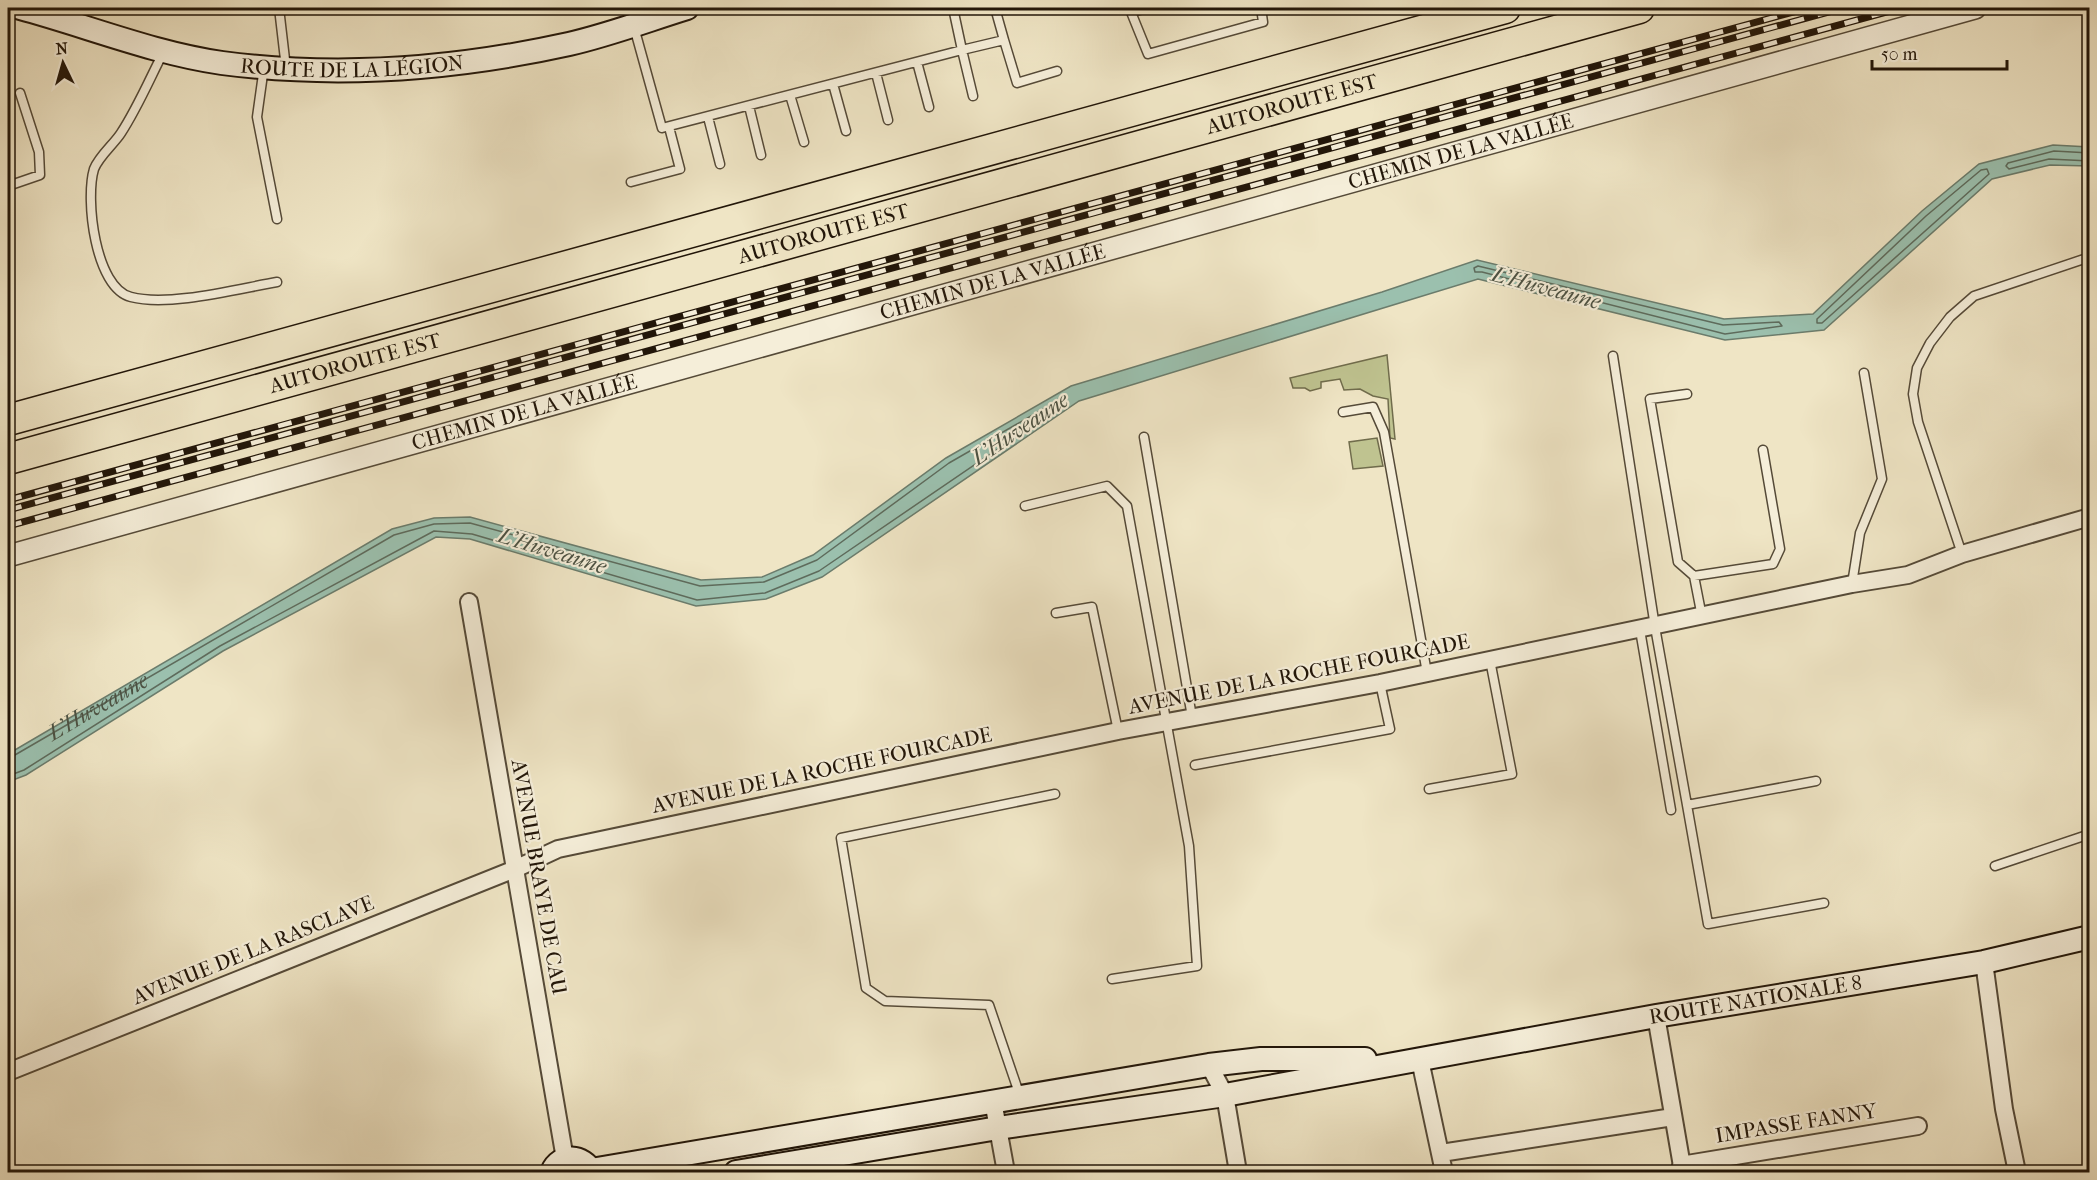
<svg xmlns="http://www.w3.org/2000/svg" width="2097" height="1180" viewBox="0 0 2097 1180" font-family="'IM FELL French Canon',serif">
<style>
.green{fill:#bfc390;stroke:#706c4c;stroke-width:1.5}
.water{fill:#9bc0ae;stroke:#6b7c6c;stroke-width:1.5}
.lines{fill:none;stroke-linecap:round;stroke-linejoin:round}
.shore{stroke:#5e6b5c;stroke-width:1.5}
.service-casing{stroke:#554a38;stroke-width:11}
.minor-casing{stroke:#554a38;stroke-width:20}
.tertiary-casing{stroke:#554a38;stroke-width:24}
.secondary-casing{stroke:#221609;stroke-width:26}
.motorway-casing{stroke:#221609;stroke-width:33}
.service{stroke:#f5eed9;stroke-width:8}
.minor{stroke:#f5eed9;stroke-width:16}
.tertiary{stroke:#f5eed9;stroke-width:21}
.secondary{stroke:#f5eed9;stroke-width:22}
.motorway{stroke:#efe5c5;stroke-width:30}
.rail-casing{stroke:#221609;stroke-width:7}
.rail{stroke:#f5eed9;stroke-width:4.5;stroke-dasharray:14;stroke-linecap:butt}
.labels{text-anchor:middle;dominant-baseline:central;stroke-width:4.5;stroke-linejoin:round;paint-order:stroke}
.street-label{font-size:21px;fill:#221609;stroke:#f5eed9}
.water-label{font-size:22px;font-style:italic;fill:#4c5243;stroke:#f5eed9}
</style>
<rect width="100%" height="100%" fill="#efe5c5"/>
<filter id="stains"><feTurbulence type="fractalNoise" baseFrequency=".00333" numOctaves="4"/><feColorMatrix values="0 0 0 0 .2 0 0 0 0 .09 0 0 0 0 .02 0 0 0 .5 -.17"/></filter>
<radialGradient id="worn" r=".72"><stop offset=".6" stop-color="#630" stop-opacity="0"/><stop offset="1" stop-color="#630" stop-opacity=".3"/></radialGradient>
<!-- green -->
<path class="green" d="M1387 355 1395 439 1390 438 1388 399 1373 396 1360 389 1344 390 1340 379 1321 382V388L1310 391 1305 388H1293L1290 378Z
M1377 438 1383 466 1353 469 1349 442Z"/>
<!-- water -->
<path class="water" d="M2053 145 2089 147V166L2050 165 1992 179 1824 330 1725 340 1478 279 1079 401 822 577 766 599 696 606 470 539 436 537 223 651 26 775 8 782V754L392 529 434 518 470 517 701 580 762 577 813 555 946 458 1071 386 1382 292 1477 260 1724 319 1813 314 1922 211 1979 164Z"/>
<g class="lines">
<!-- shore -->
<g class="shore">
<path d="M2090 153 2054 151 2008 163 2006 166 2009 169 2049 159 2090 161"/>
<path d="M1987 169 1989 174 1822 323H1817V319L1926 216 1981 170Z"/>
<path d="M1478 266 1723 325 1779 322 1782 326 1725 334 1482 272H1475L1474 268Z"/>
<path id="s1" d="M8 759 394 535 434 524 470 523 700 586 764 582 817 560 949 463 1059 400 1063 402 1062 405 819 571 765 593 697 600 472 534 434 531 220 646 24 770 8 776"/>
</g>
<defs>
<path id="service" d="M279 8 286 68
M1149 8 1131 12 1148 54 1263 22 1261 8
M634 27 662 128 962 50 953 8
M1004 40 1017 83 1057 71
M164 51C150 78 138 107 121 133 114 144 99 156 94 169 85 199 95 288 131 297 169 307 237 289 277 282
M917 62 929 107
M264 67 257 117 277 219
M876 73 888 120
M833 84 846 131
M790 95 804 142
M973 96 962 50 1004 40 995 8
M749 106 761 155
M708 117 720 164
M631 182 680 169 669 127
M8 186 40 175 39 152 20 93
M1613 356 1655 627 1687 805 1816 781
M1687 394 1650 399 1678 562 1694 576
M1343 412 1373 407 1384 432 1427 673
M1144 437 1192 717
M1025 506 1107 486 1127 506 1189 846 1197 966 1112 979
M1962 554 1918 422 1913 394 1917 368 1930 343 1950 317 1974 296 2090 257
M1852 584 1860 533 1882 479 1864 373
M1056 613 1092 607 1118 731
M1702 617 1694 576 1773 564 1780 549 1763 450
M1640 630 1671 810
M1195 765 1390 729 1380 683
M1429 789 1512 774 1490 660
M1687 805 1708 924 1824 903
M1995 866 2090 834
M1020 1096 989 1005 885 1001 866 988 841 838 1055 794"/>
<path id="minor" d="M469 602 565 1159
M1984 962 2004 1109 2017 1172
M1656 1016 1683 1172
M1420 1060 1444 1172
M1209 1065 1225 1095 1238 1172
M8 1072 515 869 558 849 1118 731 1380 683 1852 584 1908 575 1962 554 2090 517
M993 1101 1006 1172
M1441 1153 1673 1117
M1681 1165 1918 1126"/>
<g id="tertiary">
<path id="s2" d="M8 556 1975 8"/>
</g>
<g id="secondary">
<path id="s3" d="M20 8C87 26 153 53 222 63 337 78 456 69 569 44 609 35 648 20 687 8"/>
<path d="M591 1170 1209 1065 1261 1059H1365"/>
<path d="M552 1172C560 1153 583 1155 592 1172"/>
<path id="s4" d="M736 1172 998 1128 1225 1095 1656 1016 1984 962 2090 937"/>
</g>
<g id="motorway">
<path d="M8 420 1505 8"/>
<path id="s5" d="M8 459 1639 8"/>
</g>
</defs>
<!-- service casing -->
<use href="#service" class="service-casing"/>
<!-- minor casing -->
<use href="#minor" class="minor-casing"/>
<!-- tertiary casing -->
<use href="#tertiary" class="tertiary-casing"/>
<!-- secondary casing -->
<use href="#secondary" class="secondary-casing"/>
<!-- motorway casing -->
<use href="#motorway" class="motorway-casing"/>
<!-- service -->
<use href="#service" class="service"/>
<!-- minor -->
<use href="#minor" class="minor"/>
<!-- tertiary -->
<use href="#tertiary" class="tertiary"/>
<!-- secondary -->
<use href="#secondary" class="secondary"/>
<!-- motorway -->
<use href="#motorway" class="motorway"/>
<defs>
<path id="rail" d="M8 500 1808 8
M8 510 1843 8
M8 526 1901 8"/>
</defs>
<!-- rail casing -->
<use href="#rail" class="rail-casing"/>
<!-- rail -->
<use href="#rail" class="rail"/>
</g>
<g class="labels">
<!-- street labels -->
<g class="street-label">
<text stroke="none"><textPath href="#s3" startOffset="340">ROUTE DE LA LÉGION</textPath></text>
<text stroke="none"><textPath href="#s5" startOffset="1332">AUTOROUTE EST</textPath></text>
<text stroke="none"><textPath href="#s2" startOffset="1508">CHEMIN DE LA VALLÉE</textPath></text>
<text stroke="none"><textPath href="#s5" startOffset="846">AUTOROUTE EST</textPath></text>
<text stroke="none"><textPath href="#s2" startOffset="1022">CHEMIN DE LA VALLÉE</textPath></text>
<text stroke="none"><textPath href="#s5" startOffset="360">AUTOROUTE EST</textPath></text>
<text stroke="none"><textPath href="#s2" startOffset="536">CHEMIN DE LA VALLÉE</textPath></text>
<text transform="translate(1299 674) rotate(-11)">AVENUE DE LA ROCHE FOURCADE</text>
<text transform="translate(822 770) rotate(-12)">AVENUE DE LA ROCHE FOURCADE</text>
<text transform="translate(539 877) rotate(80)">AVENUE BRAYE DE CAU</text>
<text transform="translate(253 950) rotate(-22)">AVENUE DE LA RASCLAVE</text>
<text stroke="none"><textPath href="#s4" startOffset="1034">ROUTE NATIONALE 8</textPath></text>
<text transform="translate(1796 1123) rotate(-9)">IMPASSE FANNY</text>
</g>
<!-- water labels -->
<g class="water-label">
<text transform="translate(1546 288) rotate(15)">L'Huveaune</text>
<text transform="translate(1020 429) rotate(-34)">L'Huveaune</text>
<text transform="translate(552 551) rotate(17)">L'Huveaune</text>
<text stroke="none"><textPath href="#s1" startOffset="104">L'Huveaune</textPath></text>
</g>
</g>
<!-- margin -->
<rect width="2097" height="1180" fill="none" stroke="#efe5c5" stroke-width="30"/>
<rect x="9" y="9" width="2079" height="1162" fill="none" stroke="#221609" stroke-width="3"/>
<rect x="15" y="15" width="2067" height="1150" fill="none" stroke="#221609" stroke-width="1.5"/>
<!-- north arrow -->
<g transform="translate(63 63) rotate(355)" stroke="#f5eed9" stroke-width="4.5" paint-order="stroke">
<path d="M0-4.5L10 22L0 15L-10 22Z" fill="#221609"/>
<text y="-9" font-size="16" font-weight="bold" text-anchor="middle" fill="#221609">N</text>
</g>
<!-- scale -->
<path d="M1872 60v9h135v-9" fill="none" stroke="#221609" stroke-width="3"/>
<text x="1881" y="60" font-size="18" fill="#221609" stroke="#f5eed9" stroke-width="4.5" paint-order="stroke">50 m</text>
<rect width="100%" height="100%" filter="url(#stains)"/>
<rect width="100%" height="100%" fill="url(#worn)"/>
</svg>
